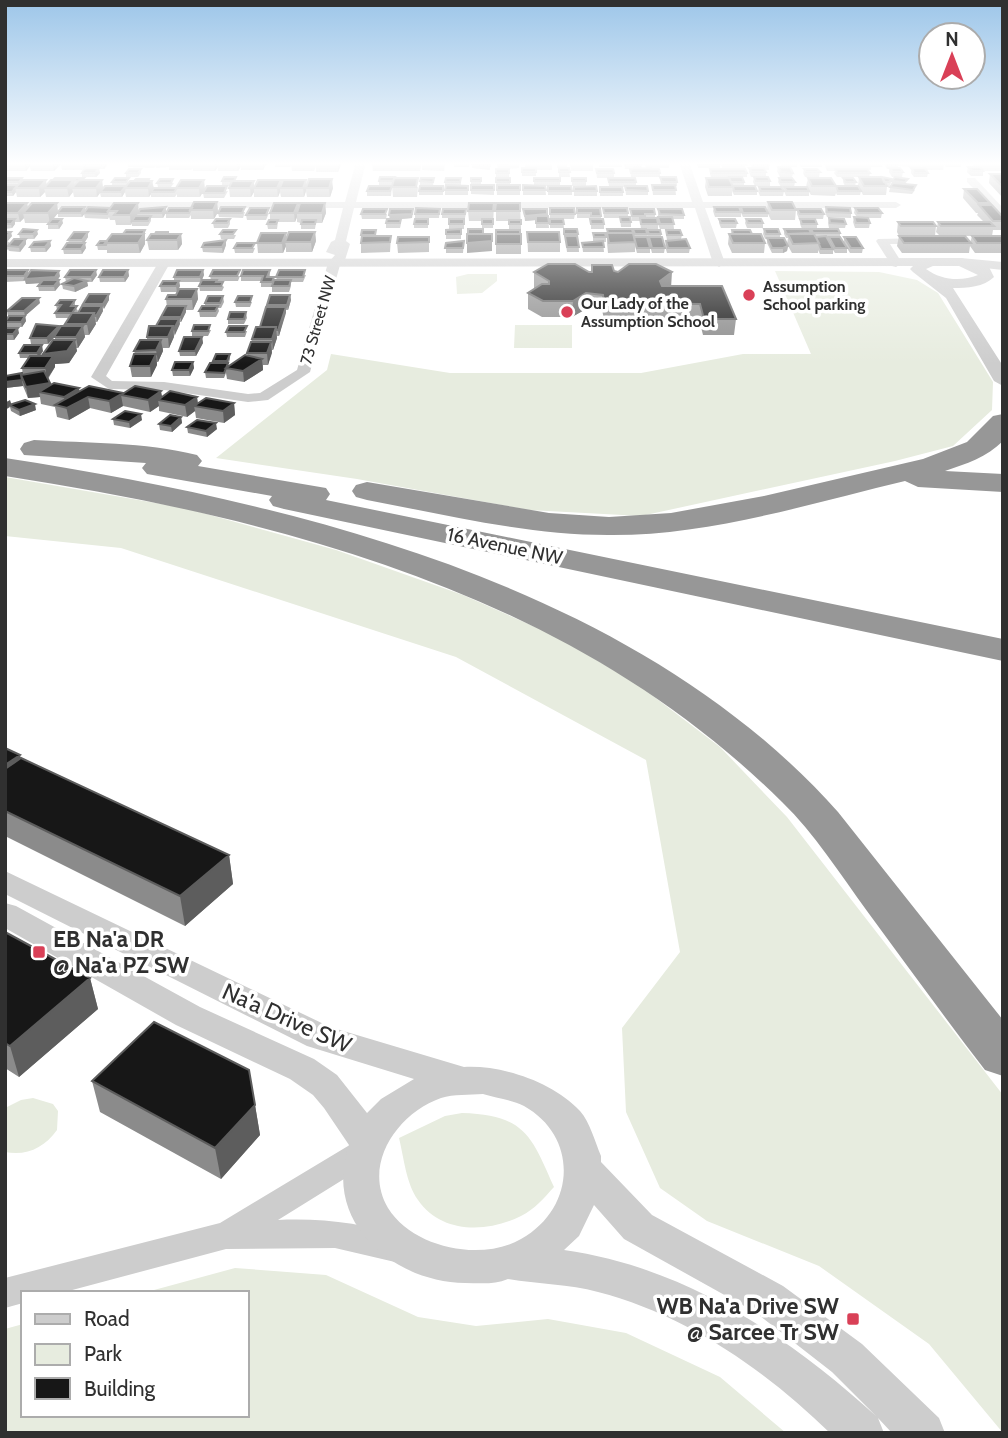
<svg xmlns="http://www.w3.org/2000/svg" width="1008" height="1438" viewBox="0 0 1008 1438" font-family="Cabin,sans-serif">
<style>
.green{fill:#e7ecdf}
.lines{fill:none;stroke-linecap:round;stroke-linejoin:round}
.minor{fill:#cdcdcd;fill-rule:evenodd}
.tertiary{fill:#cdcdcd;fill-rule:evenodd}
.motorway{fill:#979797;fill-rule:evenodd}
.wall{fill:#8b8b8b;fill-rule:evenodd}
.shaded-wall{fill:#5d5d5d}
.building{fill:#171717;stroke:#5d5d5d;stroke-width:2}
.poi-dot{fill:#d94057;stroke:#fff;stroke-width:2.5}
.labels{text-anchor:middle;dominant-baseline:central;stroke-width:7;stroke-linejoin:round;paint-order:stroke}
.far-poi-label{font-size:16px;font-weight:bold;fill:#303030;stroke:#fff;text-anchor:start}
.far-street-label{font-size:16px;fill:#303030;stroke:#fff}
.street-label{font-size:19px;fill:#303030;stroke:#fff}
.near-poi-label{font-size:23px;font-weight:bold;fill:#303030;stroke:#fff;text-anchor:start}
.near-street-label{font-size:23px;fill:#303030;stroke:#fff}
</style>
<rect width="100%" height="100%" fill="#fff"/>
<!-- green -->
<path class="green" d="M775 271 879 272 917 280 938 293 993 382 992 410 953 446 895 461 641 516 529 510 357 479 216 458 327 370 331 354 450 373H641L743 354H811Z
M468 274H497V281L482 293 457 294 456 277Z
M515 325H572V348H514Z
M5 477 185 508 336 550 463 595 560 638 640 686 720 747 787 817 1003 1095V1433L929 1344 819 1266 707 1221 660 1188 626 1112 622 1028 680 952 646 760 456 657 121 548 5 536Z
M33 1098 53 1104 58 1111 57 1130C44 1148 27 1156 5 1152V1108L21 1100Z
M462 1113C525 1115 531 1135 554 1187 544 1198 535 1209 521 1216 488 1233 441 1234 418 1200 406 1183 404 1158 399 1138L445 1116Z
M235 1268 326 1275 418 1317 476 1326 548 1319 626 1333 720 1377 786 1433H5V1329L23 1324V1415H247V1293H143Z"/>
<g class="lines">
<!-- minor -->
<path class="minor" d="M356 162H366L356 202H692L679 162H689L703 202H896L901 205 896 208H705L725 263 719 267 713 263 695 208H354L346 241 350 244 345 260 340 265 310 372 268 400 248 402 164 390 109 389 91 377 158 263 164 259 170 263 106 376 112 381 164 382 248 394 260 393 297 370 328 263 335 255 326 252 331 242 335 240 343 208H5V202H345Z
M967 178H975L1003 208V218L967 182Z
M878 239 927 238 933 241 927 244H890L902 263 896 267 892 266 876 241Z
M961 258 1003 262V270L957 265V259Z
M363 1140 373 1143 378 1152 373 1161 278 1220C322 1218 365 1223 406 1238L411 1248 406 1258 395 1262 335 1248 226 1249 61 1293H23V1303L5 1308V1278L220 1223 353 1143Z"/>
<!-- tertiary -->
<path class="tertiary" d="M961 258 989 267 994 277C984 287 967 288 953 288L1003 366V386L994 381 946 298 913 272 910 269 913 266 5 267V259ZM933 266H959L978 275C961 282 941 280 926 269Z
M5 871 330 1027 464 1067C503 1065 553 1082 580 1111 590 1122 595 1142 601 1156V1162L652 1215 783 1286 862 1344 939 1418 945 1433H892L878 1418 884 1433H830C765 1370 687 1315 598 1292 569 1284 538 1284 508 1279 494 1285 480 1283 465 1283 393 1282 322 1222 349 1145L324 1108 313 1095 290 1079 176 1025 5 928V903L16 906 200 1007 314 1059 337 1075 367 1113 381 1099 414 1079 307 1046 5 894ZM483 1094C496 1098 512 1100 524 1106 579 1137 576 1208 521 1239 481 1262 413 1248 388 1208 362 1164 398 1113 441 1098 454 1094 469 1095 483 1094ZM594 1205 624 1239 755 1312 832 1372 876 1416C788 1336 685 1267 564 1250L579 1236Z"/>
<!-- motorway -->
<path class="motorway" d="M1003 414V441C987 457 966 464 945 471L1003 474V492L918 487 905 481C808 504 709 536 608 535 527 535 447 515 367 500L356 497 352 491 356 485 367 482 549 513 609 517 671 513 764 496 923 459 967 442 993 416Z
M34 440C88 443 144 442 197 455L202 461 198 466 326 488 330 494 326 500 1003 639V661L284 509 273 506 269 500 272 496 147 474 142 468 146 463 24 455 20 449 24 443Z
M5 458C295 503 635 584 838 812L1003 1020V1076L985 1070C945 1018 906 964 867 911 840 874 815 834 782 802 573 595 288 520 5 476Z"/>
</g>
<!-- wall -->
<path class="wall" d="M5 162 109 163 104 169H99L100 173 96 177H82V173L84 170H62L61 164 54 171H31L30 166 26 171H5Z
M263 162V170H241V166L238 171H218V167L215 171H193V168L191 170H169V167L156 168V166L154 168 128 167 127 163Z
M275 162H341V164L338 172H316V166L314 171H292L291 165 290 167H275Z
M372 162H422L420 171H373Z
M422 162H445L444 171 422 170Z
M454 162H469V167H454Z
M472 162H490V170L472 168Z
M519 162V168L502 169H509V177H496V169H498L497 163Z
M525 162H552V170H536V176H522V168H525Z
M567 162V168H557V163Z
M570 162H593V171H571Z
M599 162H622V167H599Z
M624 162H641V168L660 173V177H631L630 169H625Z
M644 162H669V168H646Z
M697 162H720V168H698Z
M721 162H744L747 173V177H711L710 174V169H733L722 168Z
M749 162H768L769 165V170H765L766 172V177H751L749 172V168H752Z
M780 162H797V167H790L793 173 792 177H780L777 171 778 167H782Z
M798 162H822V167H801Z
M823 162 961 163V167H946L944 165 943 170H926L928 173 927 177H914L911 173V168H923L921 166V168L898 166V168L903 172 902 177H892L889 172V169H887L883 163 882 167H871V170H868L870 173 869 177 892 179 891 183 889 187H887L886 195H863L861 191 860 195H837L836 193 835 196 811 195 809 192V196H786L784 191 783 196H760L758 191 759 187H781L778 182 779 178 795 182 794 187H806L808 178 836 186H845L843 182V178L856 182 855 186H858L859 177H837L834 173 835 171H827Z
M972 162H1003L1001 171H983V176H971L967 172 968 167H975L972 164Z
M569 168 570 177H559V172Z
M141 169V173L138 177H126V173Z
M596 169 614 173V178L636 182V186L648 191V195H626L625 187 609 186 608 178H597Z
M804 169 820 172 819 177H805L803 173Z
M990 174H1003V198L989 183Z
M660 177 677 182V186H675L676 195H653L652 185H661Z
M754 177 770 181V186H755L753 182Z
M84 178V180H102L103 188 112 186V182L152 181 154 188H176L204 180 200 197H177V194L175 197H151V194L149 197H126L125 192 122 197H101L100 193 97 197H74L73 192 69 197H46L45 192 40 197H17L16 192 13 196H5V181L22 180 47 185Z
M395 178 418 187 417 197H393L392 186 391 196H367V191L379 186V181Z
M434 178 433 186H420V181Z
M461 178V185L468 190V195H445V182Z
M471 178H481V185H494V195L471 194Z
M496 178H510V185H520V195H497Z
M534 178H560V186L572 191V195H548V186H545L546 195H523V185H534Z
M572 178H586V186H572Z
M706 178 744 182V186L757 191V195H734L732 191V196H708L705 187Z
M306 180 307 185 333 188 330 197H307L306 191 304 197H281L280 192 278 197H254V192L251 197H230L229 188 230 186H222V181H236L254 187 281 185Z
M892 181 907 183 906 184 915 190 912 194 889 192Z
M157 183H174L171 187H158Z
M443 186V195H419V191Z
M574 187 597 191V196H574Z
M600 187 623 192V196H600Z
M964 189 990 203V205L1003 217V230H993L992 236H1003V253H975L970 246 969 253H902L897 246 899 236 897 232 898 222 936 226 935 236H940L936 232 938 222H984L977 215 978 213H976L963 198ZM965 236H972L970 243Z
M228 191 224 198H204L203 193Z
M217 202 218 212 214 219H191V215L189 218H166V213L163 218H151V221L148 226H132V223L131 225H116L115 220H110L109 217 108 219 85 218 84 214 82 217H58V213L53 219 63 223 59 229H48V224L49 223H25L24 218 20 222H15V224L12 228 5 229V203L28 208 57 203 58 212 139 211 166 207V212Z
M768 202 796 210 795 220H771L768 214V217H743L741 213V217H715L713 211 714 207 741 211V207L767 210Z
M298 203V208L325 203 326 213 322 223H316L315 229H301V223L297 222V217L295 222H278L277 229H268L267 224 270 220V213Z
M494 203 493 228H482V221H469L468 211Z
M496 203H520L521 229H509V221H496Z
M826 207 851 213V218L827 217 825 212Z
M550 208 575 214 574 219H550Z
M577 208 601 216V219L604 224V229H591V218H577Z
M603 208 628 213V217L631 222V227H621L620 218H604Z
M855 208 882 213 881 218H868L870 223 869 228H855L853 222 854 217H857L854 213Z
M413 209 412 218 401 219 400 228H386V223Z
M440 209 439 218H415V214Z
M523 209 548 216 549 228H536V220L525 221Z
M630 209 655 214V218L658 221V209L684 215V219H673L674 229H660L658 224V229H641L640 221H632Z
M797 209 824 214 823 219H799L797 214Z
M245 212 243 218 219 217 218 213Z
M269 213 266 220H247L246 215Z
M466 213 465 218H442V214Z
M361 214H387L386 219H362Z
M829 218 846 224 845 228H829L828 223Z
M230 219V224L228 228H214L213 223Z
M449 219H464V229H449Z
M550 219H563L564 228H550Z
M719 219 737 223 736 228H721L719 223Z
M746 219 763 223V228H747L745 223Z
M800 219 817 224V229H802L800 224Z
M414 224H428V228H414Z
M461 229V239H446V230Z
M564 229 578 234 579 252H567Z
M607 229 633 233V229L647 234V237L650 248V253H637L635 246V252L608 253 607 243Z
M764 229 780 234V238L788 246 787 251 783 253H772L767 243V239H765L763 234Z
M784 229 811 232V229L840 233V237L844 242V237L863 248 862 253H850L847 248V253H835L833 250V254H820L818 250V253H792L787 244 788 238H786L784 234Z
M145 230V244L140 253H107V250H98L97 245 123 234Z
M376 230V236H391L390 252 361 253V235Z
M647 230 661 234V237L665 248 664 253H652L647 235Z
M666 230 682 235 681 239 690 248 689 253H667L665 246 666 241 675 240H667L666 235Z
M732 230 752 234 765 243 764 253H732L728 244 729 234H731Z
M5 232 12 236 7 241 10 243 20 239 19 234H38L34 239H21H26V244L20 252 9 251 8 249 5 253Z
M315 232 316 241 312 252H286V246L283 253H258L257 243 286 239Z
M527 232 560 242V252H528Z
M593 233 606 237V242H603L604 252H583L582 243 593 242Z
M155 234H181L182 244 178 250H149L147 240Z
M220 234 236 235 234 239H221Z
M496 234 521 244V254H496Z
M88 237 84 243 86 248 82 254H64L63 249 69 243 68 240Z
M429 237V252L398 253 397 243Z
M226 240V245L223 253 203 252 202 247Z
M50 241 51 246 46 252H31L30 247Z
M464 241 463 253H446V243Z
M234 248H255L253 253H235Z
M592 265 671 286 736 319 734 335H703L699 319H604L602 310 586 309 572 317H542L528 309V293L536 288H534V272H591Z
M5 270 29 274 60 276 58 280H59L60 285 55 291H39L38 286 41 283 26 284 25 280V281L5 282Z
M128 270 129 276 125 282H100L99 277Z
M203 270 204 275 201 282H179L180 286 177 292H161L160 286 174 281V277Z
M270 270V277H274V280H277L276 277 306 275 303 282H291V286L289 292H272V287H261V281H241V276Z
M97 275 92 282H87L88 286 75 292 63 289 62 284 66 282 65 277Z
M210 276H240L238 281H217L224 287 222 291H200L199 286 211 280Z
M197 289 198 299 193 310H186V312L181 322H180L169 348H163V351L158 362H157V365L151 377H132L130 366 135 354 134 351 147 340V337L161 319V317L167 307 166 299 176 295Z
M109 294V300L103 309V311L97 322H95L96 324 89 335H85V337L78 348H76L77 351 69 363 55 364V367L48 379 50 385 80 391 123 393 162 397H197L198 403H234L235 415 224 423 196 418 195 411 187 417 159 411V406L150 412 123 406 111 413 90 408 69 420 57 417 55 407 41 404 40 397 28 398 23 386 5 388 23 375 22 368 28 358H20L19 353 43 351 40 356H44L55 340V337L48 344H31L30 338 66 326 65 324 69 318H56L55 313 57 310 56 305 75 300V306L78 311 77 313H78L84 306 83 304Z
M290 295 291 300 288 310H286L279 336H277V338L273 350H272L268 365H263V370L244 382 227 379 226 373 224 378H206L205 372 214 363 213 361 230 354V359L228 366 247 356 252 339 260 327 267 307V305Z
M223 296 224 302 221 308H218L219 311 216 317H200L199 311 205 306V303Z
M235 302H252L250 307H236Z
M40 303 25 316 26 321 22 327H5V320L8 316 7 311Z
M246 312 247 318 244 324H228V319Z
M5 328 19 333 14 340H5Z
M211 330 208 336H192V331Z
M247 331 245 337H227L226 332Z
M202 337 203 343 196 356H180L179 351Z
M193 362 194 368 190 376H173L172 370Z
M5 399 11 405 36 410 20 416 11 411 10 407Z
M181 417 182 423 172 432 160 430 159 424Z
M113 419 142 420 130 428 114 425Z
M187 427 217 429 207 437 188 433Z
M5 748 20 758 229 855 233 884 185 926 5 836Z
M5 932 90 978 98 1009 19 1077 5 1068Z
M92 1081 255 1105 260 1135 221 1179 100 1112Z"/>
<!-- shaded-wall -->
<path class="shaded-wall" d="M24 162H32L30 163V166L26 171Z
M61 162V164L54 171 52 163Z
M83 162H90L84 170Z
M105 162H109L104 169 103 165Z
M214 162H217L218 167 215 171Z
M237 162H240L241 166 238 171Z
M263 162 267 163 263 170Z
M341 162V164L338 172V163Z
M642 164 641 168 634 169V165Z
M99 168 100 173 96 177 95 173Z
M332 179 333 188 330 197 329 188Z
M46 180 47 188H44L45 192 40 197 39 188Z
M74 180 75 188H72L73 192 69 197 67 188Z
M102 180 103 189 97 197 96 188Z
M204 180 205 189 200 197 199 188Z
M281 180 282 188H280V192L278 197 277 188Z
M306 180 307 188H306V191L304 197 303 188Z
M152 181 154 190 151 192V194L149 197 148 188Z
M254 181V192L251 197 250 188Z
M126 186 125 192 122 197 121 192Z
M15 188 16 192 13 196 12 192Z
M217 202 218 212 214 219 213 210Z
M27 203 29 212 23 213 24 218 20 222 18 213Z
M57 203 58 213 50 223 48 213Z
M138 203 139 212 133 221H132L131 225 130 215Z
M298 203 299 212 297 213V217L295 222 294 213Z
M325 203 326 213 322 223V213Z
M85 207 86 212 82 217 81 213Z
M166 207V212L163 218 162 213Z
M413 209 412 218 401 219 400 228V223L390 220 389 215Z
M547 214V219L525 221V216Z
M15 219V224L12 228 11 224Z
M62 219 63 223 59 229 58 224Z
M37 230 38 234 34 239 33 234Z
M145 230V244L140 253 138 243Z
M11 232 12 236 7 242 6 237Z
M88 232V237L83 245 82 240Z
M315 232 316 241 312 252 311 242Z
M286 233 287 242H285L286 246 283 253 282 243Z
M181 234 182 244 178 250 177 240Z
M26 239V244L20 252 19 247Z
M226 240V245L223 253 222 247Z
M50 241 51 246 46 252 45 247Z
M492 241V251L467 253V243Z
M85 243 86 248 82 254 81 249Z
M788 246 787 251 783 253V248Z
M28 270 29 276 59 271 60 276 56 282 26 284 24 276Z
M96 270 97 275 92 282 91 277Z
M128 270 129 276 125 282 124 277Z
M203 270 204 275 201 282 200 277Z
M672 272 671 288 659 296 660 281Z
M59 280 60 285 55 291 54 286Z
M87 281 88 286 75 292 74 286Z
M179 281 180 286 177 292 176 286Z
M197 289 198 299 193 310 192 299Z
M586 293V309L572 317 573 301Z
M109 294V300L104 309 103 304Z
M290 295 291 300 288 310 287 305Z
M39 298 40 303 25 316 26 321 22 327 21 322 25 316 24 311Z
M102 306 103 311 97 322 96 316Z
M186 306V312L181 322V317Z
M286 307V313L279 336 278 330Z
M94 313 96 324 89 335 87 324Z
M179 319 180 324 175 335 174 329Z
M59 326 60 331 48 344 47 338Z
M83 326 85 337 78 348 76 337Z
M173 326 174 337 169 348 168 337Z
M276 327 277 338 273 350 272 339Z
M18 328 19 333 14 340 13 334Z
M202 337 203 343 196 356 195 351Z
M75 340 77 351 69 363 55 364V367L47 379 43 354Z
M161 340 163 351 158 362 156 350Z
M271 342 272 353 268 365 267 353Z
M42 345 43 351 38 358 37 353Z
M156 354 157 365 151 377 150 366Z
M262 359 263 370 244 382 243 371Z
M193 362 194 368 190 376 189 370Z
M22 380 23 386 5 388V382Z
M50 383 52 394 39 392 40 397 28 398 26 387Z
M79 388 81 400 88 397 90 408 69 420 64 397Z
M161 391 163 401 158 400 159 406 150 412 148 400Z
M123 393 121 395 123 406 111 413 109 401Z
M197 397 198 407 194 406 195 411 187 417 185 405Z
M10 400 12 406 9 405 10 407 5 410V403Z
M234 403 235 415 224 423 223 411Z
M35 404 36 410 20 416 19 410Z
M141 414 142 420 130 428 129 422Z
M181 417 182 423 172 432 171 426Z
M216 423 217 429 207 437 206 431Z
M20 755 27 784 5 798V765Z
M229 855 233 884 185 926 180 896Z
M90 978 98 1009 19 1077 10 1046Z
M255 1105 260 1135 221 1179 215 1148Z"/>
<!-- building -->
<path class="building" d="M90 162H105L103 165 89 164Z
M127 162H154V163Z
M472 162H490V166L472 164Z
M498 162H519V163L498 164Z
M625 162H641L642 164 625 165Z
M646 162H669V163H646Z
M698 162H720V164H698Z
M722 162H744L746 165 723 164Z
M752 162H768L769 165H753Z
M886 162H896L898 165H888Z
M778 167H790L793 173 781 172Z
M968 167H980L983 171H972Z
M85 168H99L95 173H82Z
M522 168H536V172H522Z
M559 168H569L570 172H559Z
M637 168 659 169 660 173H631L630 169Z
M749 168H764L766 172H752Z
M889 168H900L903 172H893Z
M911 168H925L928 173H915Z
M129 169H141L138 173H126Z
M496 169H509V173H496Z
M596 169H613L614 173H597Z
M710 169H745L747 173H711Z
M804 169H817L820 172H806Z
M835 169H867L870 173H838Z
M990 174H1003V187Z
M224 177H236L234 181H222Z
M380 177H395L393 181H379Z
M660 177H676L677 182H662Z
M729 177H742L744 182H731Z
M754 177H768L770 181H756Z
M859 177H882L887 186H864Z
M882 177 892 179 889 182H884Z
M895 177 908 179 905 182 892 181Z
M8 178H22L19 182H5Z
M55 178H69L67 180H53Z
M70 178H84L82 180 73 181 74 180H68Z
M115 178H129L126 182H112Z
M394 178H418L416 187H392Z
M421 178H434L433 182 420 181Z
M446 178H461L460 182H445Z
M471 178H481V181H471Z
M496 178H510V182H496Z
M534 178H560V181H534Z
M572 178H586V181H572Z
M608 178H635L636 182H609Z
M706 178H729L733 187H709Z
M779 178H792L795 182H781Z
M808 178H831L836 186H812Z
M843 178H853L856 182H846Z
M136 179H149L148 181H134Z
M160 179H173L171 183H157Z
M309 179H332L329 188H306Z
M23 180H46L39 188H15Z
M51 180H74L67 188H44Z
M79 180H102L96 188H72Z
M181 180H204L199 188H176Z
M258 180H281L277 188H254Z
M283 180H306L303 188H280Z
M130 181H152L148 188H125Z
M232 181H254L250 188H229Z
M893 183 916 185 913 190 890 187Z
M5 185H18L12 192H5Z
M446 185 468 186V190H445Z
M471 185H494V190H471Z
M497 185H520V190H497Z
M523 185 545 186 546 190H523Z
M652 185H675L676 190H653Z
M105 186H126L121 192H100Z
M207 186H227L224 193H203Z
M369 186H392L390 191H367Z
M420 186H443V191H419Z
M548 186H571L572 191H548Z
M596 186 597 191H574V187Z
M625 186H647L648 191 626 190Z
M733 186H755L757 191H734Z
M835 186H858L861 191H838L836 186Z
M600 187H622L623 192H600Z
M759 187H781L784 191H761Z
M784 187H807L809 191H787Z
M154 188H177L174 192H151Z
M964 189H977L990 203H978Z
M194 202H217L213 210H190Z
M768 202H792L796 210H772Z
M5 203H27L18 213H5Z
M32 203H57L48 213H23Z
M114 203H138L130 215H114L117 211H108Z
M274 203H298L294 213H270Z
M300 203H325L322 213H297Z
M469 203H494L493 211H468Z
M496 203H520V211H495Z
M979 205H992L1003 217V221H993Z
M62 207H85L81 213H57Z
M88 207 110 208 107 214 84 213Z
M166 207 162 213H138L140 209Z
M221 207H245L242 213H218Z
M714 207H739L741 212H716Z
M741 207H765L768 213H743Z
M826 207 850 208 851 213 827 212Z
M169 208H192L189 213H166Z
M250 208H269L266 215H246Z
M416 208 440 209 439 214H415Z
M550 208H574L575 214H550Z
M577 208H600L601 216H591V213H577Z
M603 208H627L628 213H604Z
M855 208H878L882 213H858Z
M363 209H387L385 214H361Z
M390 209H413L412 214 389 215Z
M443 209H466L465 214H442Z
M523 209H547V214L525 216Z
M630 209H654L655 214H645V216H632Z
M658 209H682L684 215 660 214Z
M797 209H821L824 214H800Z
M135 216H151L148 221H132Z
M536 216H548L549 223H536Z
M620 217H630L631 222H621Z
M658 217H672L674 224H660Z
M854 217 868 218 870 223H856Z
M640 218H657L658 224H641Z
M829 218 844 219 846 224 830 223Z
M5 219H15L11 224H5Z
M52 219H62L58 224H48Z
M216 219H230L227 223H213Z
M387 219H401L400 223H386Z
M415 219H428V224H414Z
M449 219H464V224H449Z
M482 219H493V224H482Z
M550 219H563L564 224H550Z
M590 219H603L604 224H591Z
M719 219H735L737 223H721Z
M746 219H761L763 223H748Z
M800 219H815L817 224H802Z
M269 220H278L276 224H267Z
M302 220H316L315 224H301Z
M509 220H521V224H509Z
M898 222H933L936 226H901Z
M938 222H990L994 226H941Z
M23 229 37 230 33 234H19Z
M461 229V234H446V230Z
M468 229H483V234H468Z
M564 229H577L578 234H564Z
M607 229H632L633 233H608Z
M633 229H646L647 234H635Z
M764 229H778L780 234H766Z
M784 229H809L811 233 787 234Z
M811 229H838L840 233H813Z
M126 230H145L143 234H123Z
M223 230H236L233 234H220Z
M362 230H376L375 235H361Z
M496 230H520V234H496Z
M647 230H660L661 234H649Z
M666 230H680L682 235H667Z
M732 230H750L752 234H733Z
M5 232H11L6 237H5Z
M74 232H88L82 240H68Z
M156 232H168V234H155Z
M289 232H315L311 242H285Z
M527 232H559L560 242H528Z
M261 233H286L282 243H257Z
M593 233H605L606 237H594Z
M607 233H633L635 242 609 243Z
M112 234H144L138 243H105Z
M151 234H181L177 240H147Z
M467 234H492V241L467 243Z
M496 234H521V244H496Z
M729 234H761L765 243H733Z
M788 234H814L819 243 793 244Z
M362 236H391L390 242 361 243Z
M565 236H577L579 247H567Z
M826 236 833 249H821L816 237Z
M899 236H965L971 243H904Z
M972 236H1003V243H977Z
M398 237H429V242L397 243Z
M634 237H647L650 248H637Z
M649 237H662L665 248H652Z
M829 237H840L847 248H835Z
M844 237H856L863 248H851Z
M767 238H784L788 246 783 248H772Z
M14 239H26L19 247 8 246Z
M686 239 690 248H668L666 241Z
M226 240 222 247H202L204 243Z
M50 241 45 247H30L34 242Z
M100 241H107L106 245H97Z
M464 241 463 248H445L446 243Z
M603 241 604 247H583L582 243Z
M67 243H85L81 249H63Z
M237 243H255L252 248H234Z
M548 264H575L589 272H592V265H612L614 271 618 272 629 264H656L672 272 660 281 662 286H722L736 319H704L700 304 604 303 603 295 586 293 573 301H543L528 293 542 284H549V281L534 272Z
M5 270H28L24 276H5Z
M31 270 59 271 55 277 25 279Z
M70 270H96L91 277H65Z
M103 270H128L124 277H99Z
M177 270H203L200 277H174Z
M213 270H240L237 276H210Z
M243 270H270L267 277H274L272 282H261L263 276H241Z
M279 270H305L303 277H276Z
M74 278 87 281 74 286 62 284Z
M43 280H59L54 286H38Z
M202 280H217L216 282H223L221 286H199Z
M274 280H291L289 286H272Z
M163 281H179L176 286H160Z
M179 289H197L192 299H166L168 295H176Z
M89 294H109L103 304H83Z
M270 295H290L287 305H267Z
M208 296H223L220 303H205Z
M238 296H252L250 302H235Z
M22 298H39L24 311H7Z
M60 300H75L71 306H77L72 313H55L61 305H56Z
M82 306H102L96 316H95L94 313H78Z
M167 306H186L181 317H161Z
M202 306H218L215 311H199Z
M266 307H286L278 330H276V327H260Z
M230 312H246L244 319H228Z
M72 313H94L87 324H65Z
M9 316H25L21 322H5Z
M160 319H179L174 329 173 326H156Z
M36 324 59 326 47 338H30Z
M194 325H210L208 331H192Z
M61 326H83L76 337H54Z
M149 326H173L168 337H147Z
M229 326H247L244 332H226Z
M256 327H276L272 339H252Z
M5 328H18L13 334H5Z
M184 337H202L195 351H179Z
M53 340H75L67 351 43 354Z
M140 340H161L156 350 134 351Z
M251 342H271L267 353H247Z
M24 345H42L37 353H19Z
M134 354H156L150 366H130Z
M216 354H230L227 361H213Z
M245 355 262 359 243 371 226 368Z
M30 356H53L45 368H22Z
M175 362H193L189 370H172Z
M210 363H228L224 373 205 372Z
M44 371 50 383 26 387 21 375Z
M22 373V375H21L22 380 5 382V376Z
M54 383 79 388 64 397 39 392Z
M89 386 123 393 109 401 88 397 67 408 55 405Z
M135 386 161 391 148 400 121 395Z
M170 391 197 397 185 405 158 400Z
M206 398 234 403 223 411 194 406Z
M25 400 35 404 19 410 9 405Z
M125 411 141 414 129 422 113 419Z
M170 415 181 417 171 426 159 424Z
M197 420 216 423 206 431 187 427Z
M5 748 20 755 5 765Z
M21 758 229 855 180 896 5 811V769Z
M5 932 90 978 10 1046 5 1043Z
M154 1022 249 1070 255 1105 215 1148 92 1081Z"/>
<!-- sky -->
<linearGradient id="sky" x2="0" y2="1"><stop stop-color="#9dc6e9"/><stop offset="0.45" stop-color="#fff"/><stop offset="1" stop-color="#fff" stop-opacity="0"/></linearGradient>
<rect width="1008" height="364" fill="url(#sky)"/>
<!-- markers -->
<g class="poi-dot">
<circle cx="749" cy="295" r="7"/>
<circle cx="567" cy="312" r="7"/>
<rect x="32" y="945" width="14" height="14" rx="3.5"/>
<rect x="846" y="1312" width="14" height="14" rx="3.5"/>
</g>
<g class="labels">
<!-- far-poi labels -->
<g class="far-poi-label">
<text x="763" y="286">Assumption<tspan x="763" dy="18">School parking</tspan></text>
<text x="581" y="303">Our Lady of the<tspan x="581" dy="18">Assumption School</tspan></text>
</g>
<!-- far-street labels -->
<g class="far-street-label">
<text transform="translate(318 320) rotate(-74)">73 Street NW</text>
</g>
<!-- street labels -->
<g class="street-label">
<text transform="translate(505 546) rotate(12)">16 Avenue NW</text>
</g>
<!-- near-poi labels -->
<g class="near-poi-label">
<text x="53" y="939">EB Na'a DR<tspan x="53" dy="26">@ Na'a PZ SW</tspan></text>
<text x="839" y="1306" text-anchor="end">WB Na'a Drive SW<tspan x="839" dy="26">@ Sarcee Tr SW</tspan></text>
</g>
<!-- near-street labels -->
<g class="near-street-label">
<text transform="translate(287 1018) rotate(24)">Na'a Drive SW</text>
</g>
</g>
<!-- border -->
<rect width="1008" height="1438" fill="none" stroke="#303030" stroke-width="14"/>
<!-- legend -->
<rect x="21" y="1291" width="228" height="126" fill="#ffffff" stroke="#acacac" stroke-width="2"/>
<rect x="35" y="1314" width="35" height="10" fill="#cdcdcd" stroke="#acacac" stroke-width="2"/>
<text x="84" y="1326" font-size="21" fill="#303030">Road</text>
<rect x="35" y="1344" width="35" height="21" fill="#e7ecdf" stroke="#acacac" stroke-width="2"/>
<text x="84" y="1361" font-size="21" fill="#303030">Park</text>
<rect x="35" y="1378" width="35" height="21" fill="#171717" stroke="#acacac" stroke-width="2"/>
<text x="84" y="1396" font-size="21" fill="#303030">Building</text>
<!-- north arrow -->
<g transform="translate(952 56)"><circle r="33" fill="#ffffff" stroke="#acacac" stroke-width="2"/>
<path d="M0-5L12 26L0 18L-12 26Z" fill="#d94057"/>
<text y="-10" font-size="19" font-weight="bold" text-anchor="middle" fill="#303030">N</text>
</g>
</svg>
